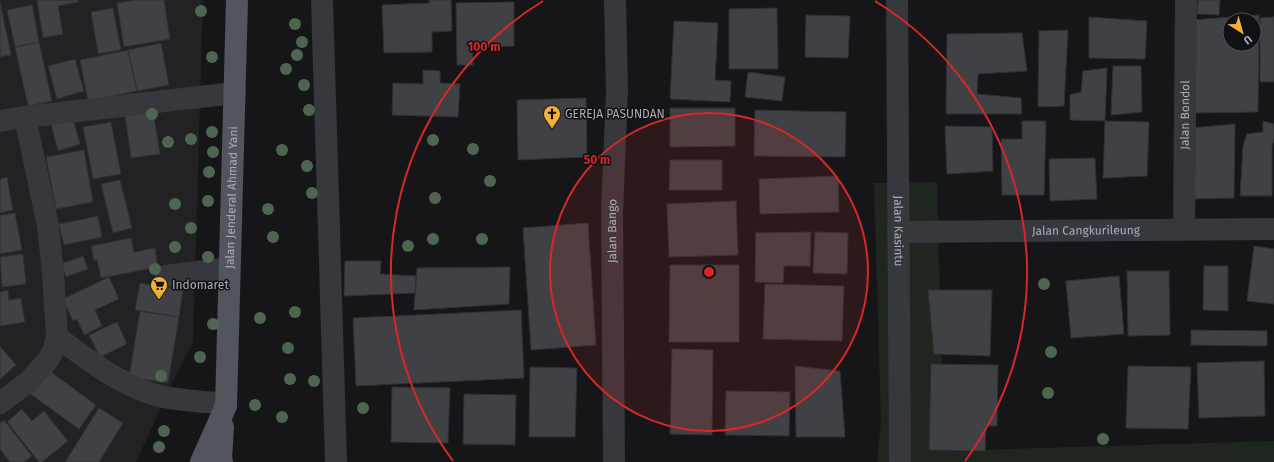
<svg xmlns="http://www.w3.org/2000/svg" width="1274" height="462" viewBox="0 0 1274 462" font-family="'Fira Sans',sans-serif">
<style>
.built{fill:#222225}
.green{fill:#1e261f}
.building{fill:#404145;stroke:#303034;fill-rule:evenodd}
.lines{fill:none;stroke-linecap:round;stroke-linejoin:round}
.minor{stroke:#37383d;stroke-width:22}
.major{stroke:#53555c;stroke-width:22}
.tree{fill:#506452}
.ring{fill:none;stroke:#d62828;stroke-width:2}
.labels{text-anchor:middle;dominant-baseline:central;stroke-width:3;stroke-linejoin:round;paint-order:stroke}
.poi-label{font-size:12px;fill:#a8adb8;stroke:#111113;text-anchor:start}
.street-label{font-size:12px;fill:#a8adb8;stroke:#111113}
.centre{fill:#d62828;stroke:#111113;stroke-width:2}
.ring-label{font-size:12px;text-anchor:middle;font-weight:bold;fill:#d62828;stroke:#111113;stroke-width:3;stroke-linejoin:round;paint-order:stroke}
</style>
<rect width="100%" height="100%" fill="#161618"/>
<!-- built -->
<path class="built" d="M0 0H203L193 342 172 383 136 462H0Z"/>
<!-- green -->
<path class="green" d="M937 182 944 451 1274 441V462H877L881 421 874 183Z"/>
<!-- building -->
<path class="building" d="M37 0H78V2L58 6 63 34 43 38Z
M136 0H164L170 39 124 47 117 3Z
M429 0H451L452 31 432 32V52L384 53 382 5 429 3Z
M1198 0H1220L1219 15 1197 14Z
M0 1 11 55 0 57Z
M514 2V46L472 48 473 65H457L456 3Z
M32 5 39 42 15 47 7 10Z
M113 8 121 50 98 54 91 12Z
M777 8 778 69H729V9Z
M806 15 850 16 848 58 805 57Z
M1259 15 1258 112 1194 113 1191 20ZM1230 20H1254V44H1230Z
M1089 17 1147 21 1145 59 1089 58Z
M1274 17V82H1260V18Z
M674 21 718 23 715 80 731 81 730 102 670 99Z
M1068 30 1064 106 1038 107 1039 31Z
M1022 33 1027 71 978 74 977 94 1021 98 1022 114H946L947 34Z
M39 42 52 101 28 106 15 47Z
M161 43 169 85 137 91 128 50Z
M128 50 137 91 88 101 80 60Z
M75 59 84 91 57 99 48 66Z
M1113 66H1141L1142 112 1111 115Z
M1107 68 1105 121 1070 120V95L1081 92 1083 71Z
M423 70 440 71V83L460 84 458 117 392 115 393 83 423 84Z
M748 72 785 77 782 101 745 97Z
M586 98 587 157 518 160 517 100Z
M670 108H735V146L670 147Z
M153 110 160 154 131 158 125 115Z
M755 110 846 112 845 157 754 156Z
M72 115 80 144 58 151 50 121Z
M1022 121H1046L1044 195H1002L1001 139H1022Z
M1105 121 1149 122 1147 176 1103 178Z
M1263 121 1274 124V139L1272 147V196H1240L1243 146 1247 134 1263 132Z
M111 122 121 174 93 179 83 127Z
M1235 124 1234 198 1191 199V128Z
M945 126 992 127 993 171 947 174Z
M84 150 93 202 56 209 46 157Z
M1095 158 1097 199 1050 201 1049 159Z
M670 160H722V190H669Z
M838 176 839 212 760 214 759 179Z
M7 177 13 210 0 213V179Z
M120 180 132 228 113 233 101 184Z
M736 201 738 255 669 257 667 204Z
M15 213 22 250 0 254V215Z
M98 216 102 237 64 245 59 224Z
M588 223 596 345 531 350 523 228Z
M756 231 758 233 811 232 810 266H784L783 283 755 282Z
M815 232 848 233 847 274 813 273Z
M131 238 134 252 155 248 158 267 101 278 97 260H94L91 246Z
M1254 246 1274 249V304L1247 301Z
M23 254 26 284 2 287 0 257Z
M83 256 88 269 66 277 61 264Z
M345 261H381L380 274 416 276 415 293 344 296Z
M670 265H739V342H669Z
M1204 266H1228V311L1203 310Z
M510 267 509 304 414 310 417 268Z
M1127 271H1169L1170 335 1128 336Z
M1119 276 1124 334 1071 338 1066 281Z
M109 277 119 299 95 310 102 326 84 335 77 319 73 321 63 299Z
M140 283 183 290 179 317 135 310Z
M765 284 844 286 842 341 763 339Z
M8 290 9 300 21 298 25 322 0 326V292Z
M928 290H992L990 356 934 354Z
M521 310 524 378 356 386 353 318Z
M140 311 179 317 168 383 129 377Z
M117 322 127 344 100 357 89 335Z
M1191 330 1267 331V346L1191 345Z
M0 346 16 365 0 379Z
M672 349 713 350 712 435 670 434Z
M1264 361 1265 416 1199 418 1197 363Z
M931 364 998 365 997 426H986L985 451 929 450Z
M795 366 840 371 845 437H796Z
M1128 366 1191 367 1188 429 1126 428Z
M530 367 577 368 575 437H529Z
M47 369 96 405 79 429 29 393Z
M392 387 450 388 448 443 391 442Z
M726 391 790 392 789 436 725 435Z
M464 394 516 395 515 445 463 444Z
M99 408 123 423 99 462H65Z
M22 409 32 421 44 411 68 441 42 462H39L7 422Z
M4 420 32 456 24 462H10L0 449V423Z"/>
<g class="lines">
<!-- minor -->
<g class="minor">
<path d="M322 0 336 462"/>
<path id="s1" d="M897 0 900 462"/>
<path d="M0 121 25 117 235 93"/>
<path id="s2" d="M1184 229 1186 0"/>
<path id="s3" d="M898 232 1274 229"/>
<path d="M166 276 229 268"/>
<path d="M57 337C87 359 116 382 152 394 173 401 203 401 226 404"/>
<path d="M0 403 28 382 48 360 54 349 57 337 53 273 48 226 25 117"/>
<path id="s4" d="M614 462 612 212 617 91 615 0"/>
</g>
<!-- major -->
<g class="major">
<path id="s5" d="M201 462 226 406 237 0"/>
<path d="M222 462 221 459 223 427"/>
</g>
</g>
<!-- trees -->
<g class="tree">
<circle cx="201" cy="11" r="6"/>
<circle cx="295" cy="24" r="6"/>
<circle cx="302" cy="42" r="6"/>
<circle cx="297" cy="55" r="6"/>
<circle cx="212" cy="57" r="6"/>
<circle cx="286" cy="69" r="6"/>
<circle cx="304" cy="85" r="6"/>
<circle cx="309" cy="110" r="6"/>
<circle cx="152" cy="114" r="6"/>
<circle cx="212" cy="132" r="6"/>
<circle cx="191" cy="139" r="6"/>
<circle cx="433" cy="140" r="6"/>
<circle cx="168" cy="142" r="6"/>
<circle cx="473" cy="149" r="6"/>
<circle cx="282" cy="150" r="6"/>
<circle cx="213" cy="152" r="6"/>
<circle cx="307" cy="166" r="6"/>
<circle cx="209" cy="172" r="6"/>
<circle cx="490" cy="181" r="6"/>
<circle cx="312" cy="193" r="6"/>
<circle cx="435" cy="198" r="6"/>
<circle cx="208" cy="201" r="6"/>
<circle cx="175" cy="204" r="6"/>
<circle cx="268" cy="209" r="6"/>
<circle cx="191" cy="228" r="6"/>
<circle cx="273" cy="237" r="6"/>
<circle cx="433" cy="239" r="6"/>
<circle cx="482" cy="239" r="6"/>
<circle cx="408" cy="246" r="6"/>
<circle cx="175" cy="247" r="6"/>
<circle cx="208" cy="257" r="6"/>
<circle cx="155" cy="269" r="6"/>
<circle cx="1044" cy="284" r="6"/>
<circle cx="295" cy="312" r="6"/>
<circle cx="260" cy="318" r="6"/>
<circle cx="213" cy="324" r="6"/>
<circle cx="288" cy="348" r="6"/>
<circle cx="1051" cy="352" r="6"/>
<circle cx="200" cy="357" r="6"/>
<circle cx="161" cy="376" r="6"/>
<circle cx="290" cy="379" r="6"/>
<circle cx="314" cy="381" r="6"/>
<circle cx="1048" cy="393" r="6"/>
<circle cx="255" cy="405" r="6"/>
<circle cx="363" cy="408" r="6"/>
<circle cx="282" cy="417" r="6"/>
<circle cx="164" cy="431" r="6"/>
<circle cx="1103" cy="439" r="6"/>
<circle cx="159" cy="447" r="6"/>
</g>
<!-- distance rings -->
<circle cx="709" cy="272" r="159" fill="#d62828" fill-opacity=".12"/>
<g class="ring">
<circle cx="709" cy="272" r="159"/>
<path d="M453 461A318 318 0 0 1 543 1M875 1A318 318 0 0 1 965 461"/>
</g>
<!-- icons -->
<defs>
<symbol id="church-pin" viewBox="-11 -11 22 30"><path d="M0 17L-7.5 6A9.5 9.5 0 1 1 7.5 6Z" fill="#f2b134" stroke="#111113"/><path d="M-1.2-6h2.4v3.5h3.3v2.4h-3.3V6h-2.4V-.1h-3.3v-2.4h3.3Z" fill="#111"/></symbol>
<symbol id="supermarket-pin" viewBox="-11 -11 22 30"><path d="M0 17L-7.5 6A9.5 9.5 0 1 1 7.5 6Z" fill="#f2b134" stroke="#111113"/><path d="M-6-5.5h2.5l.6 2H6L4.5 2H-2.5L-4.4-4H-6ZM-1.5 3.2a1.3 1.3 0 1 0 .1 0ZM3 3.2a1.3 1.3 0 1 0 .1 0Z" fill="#111"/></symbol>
</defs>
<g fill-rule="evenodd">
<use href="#church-pin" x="542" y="104" width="20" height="27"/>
<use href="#supermarket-pin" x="149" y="275" width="20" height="27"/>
</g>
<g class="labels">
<!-- poi labels -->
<g class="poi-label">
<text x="565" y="114">GEREJA PASUNDAN</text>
<text x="172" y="285">Indomaret</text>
</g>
<!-- street labels -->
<g class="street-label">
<text stroke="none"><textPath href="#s2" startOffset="114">Jalan Bondol</textPath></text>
<text stroke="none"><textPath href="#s5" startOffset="270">Jalan Jenderal Ahmad Yani</textPath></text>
<text stroke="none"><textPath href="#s3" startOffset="188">Jalan Cangkurileung</textPath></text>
<text stroke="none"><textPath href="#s4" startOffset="231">Jalan Bango</textPath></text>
<text stroke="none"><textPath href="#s1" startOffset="231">Jalan Kasintu</textPath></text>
</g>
</g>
<circle cx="709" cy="272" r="6" class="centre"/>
<g class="ring-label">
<text x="484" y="51">100 m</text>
<text x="597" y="164">50 m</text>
</g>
<!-- north arrow -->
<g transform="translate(1242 32) rotate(143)"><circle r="19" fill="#111113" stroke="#4d4f55"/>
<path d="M0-3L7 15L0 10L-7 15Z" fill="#f2b134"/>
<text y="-6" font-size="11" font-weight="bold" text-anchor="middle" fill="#a8adb8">U</text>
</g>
</svg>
